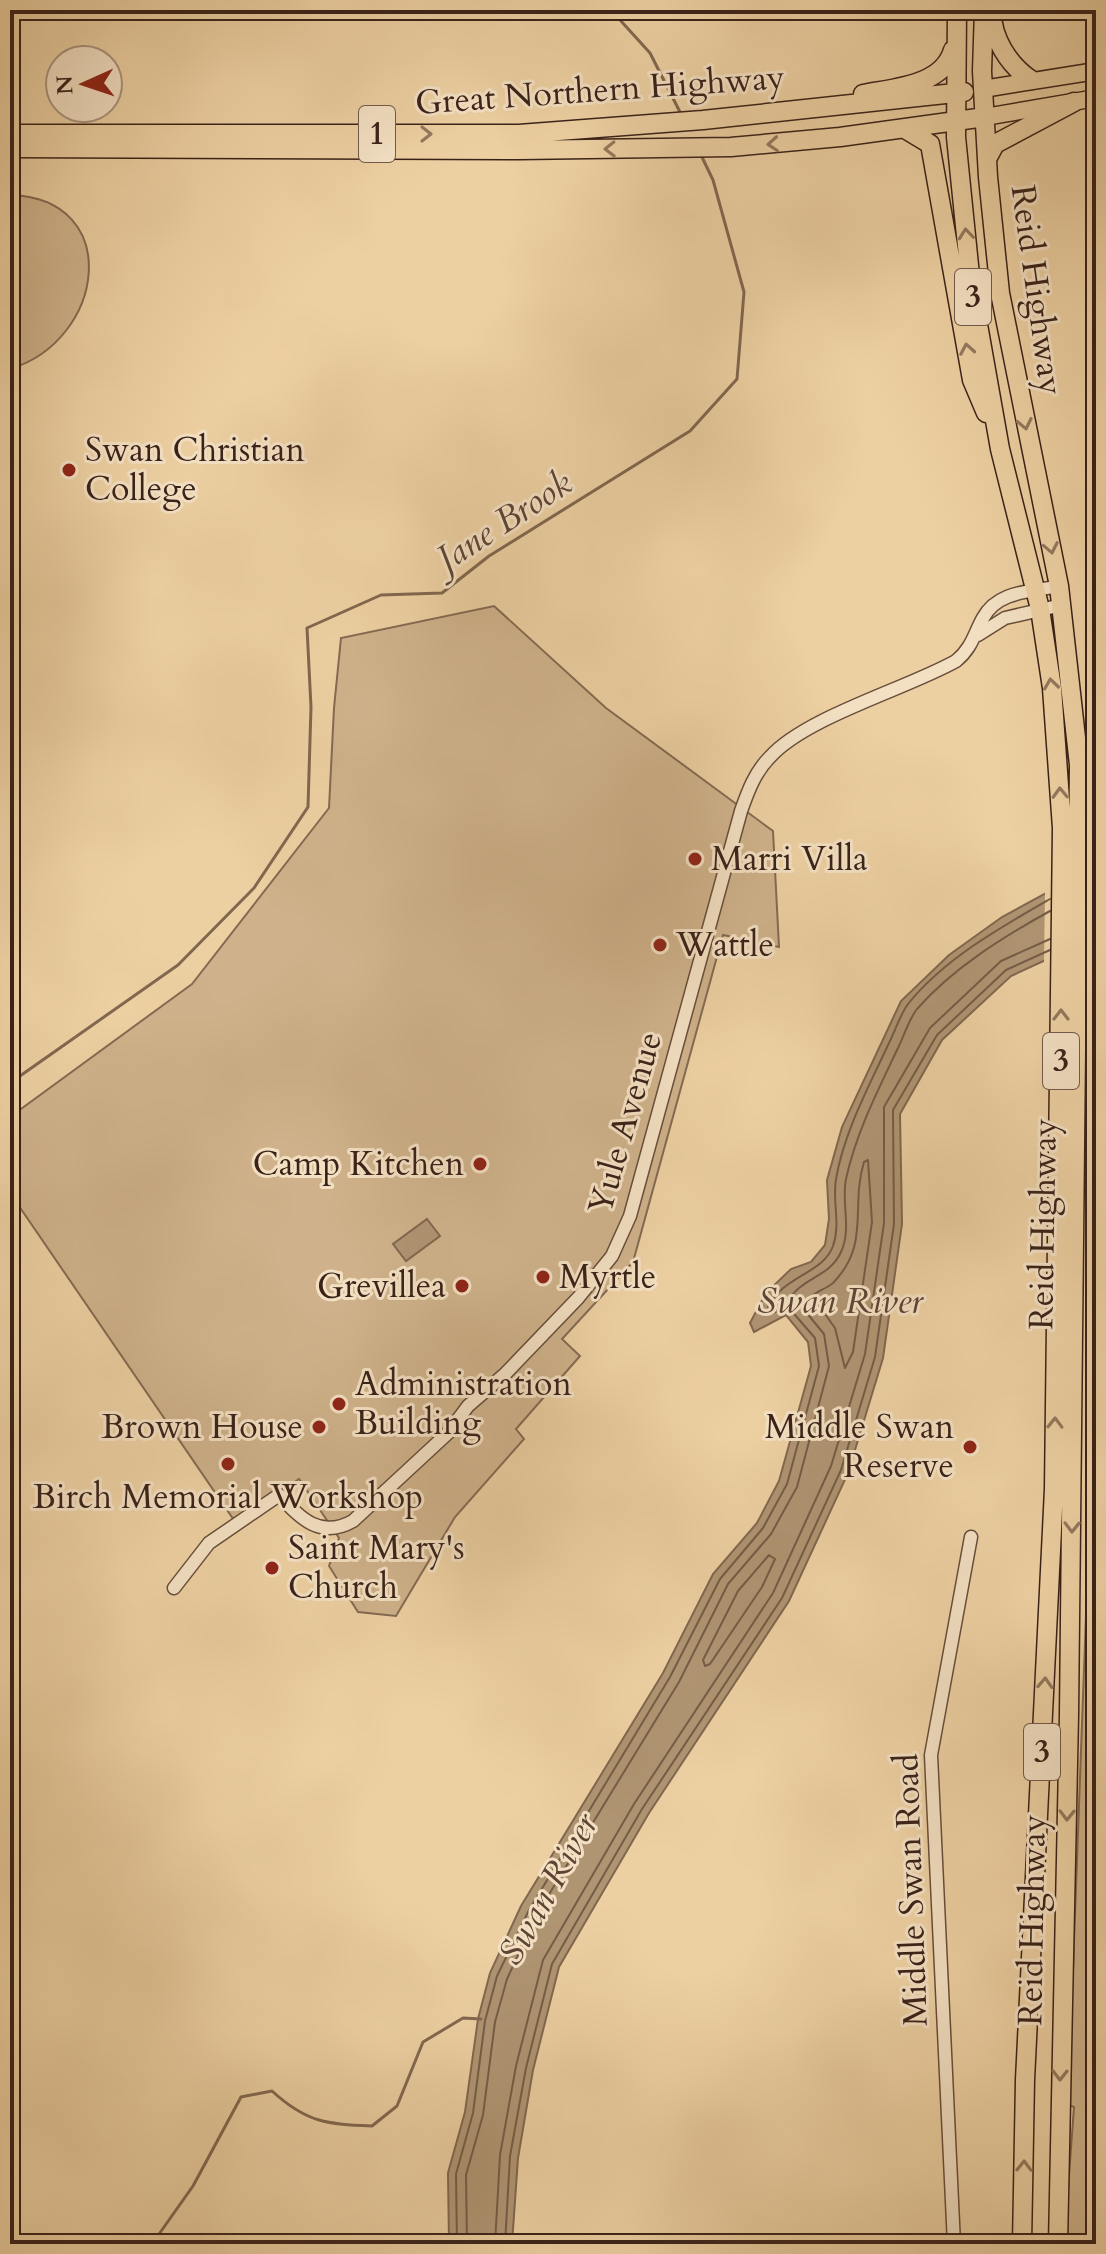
<svg xmlns="http://www.w3.org/2000/svg" width="1106" height="2254" viewBox="0 0 1106 2254" font-family="Cardo,serif">
<style>
.green{fill:#cfb28b;stroke:#846a52;stroke-width:2}
.water{fill:#b09573;stroke:#81674f;stroke-width:2}
.pier{fill:#edd0a2}
.lines{fill:none;stroke-linecap:round;stroke-linejoin:round}
.shore{stroke:#755c46;stroke-width:2}
.stream{stroke:#81674f;stroke-width:3}
.minor-casing{stroke:#674e3b;stroke-width:15}
.major-casing{stroke:#3a2219;stroke-width:19}
.highway-casing{stroke:#3a2219;stroke-width:21}
.minor{stroke:#f3e0c3;stroke-width:12}
.major{stroke:#edd0a2;stroke-width:16}
.highway{stroke:#edd0a2;stroke-width:18}
.oneway{stroke:#94795e}
.poi-dot{fill:#8f2418;stroke:#f3e0c3;stroke-width:3}
.labels{text-anchor:middle;dominant-baseline:central;stroke-width:6;stroke-linejoin:round;paint-order:stroke}
.shield{fill:#f3e0c3;stroke:#725b4c;stroke-width:2}
.shield-label{font-size:32px;font-weight:bold;fill:#3a2219}
.street-label{font-size:34px;fill:#3a2219;stroke:#f3e0c3}
.poi-label{font-size:34px;fill:#3a2219;stroke:#f3e0c3;text-anchor:start}
.water-label{font-size:36px;font-style:italic;fill:#5d4434;stroke:#f3e0c3}
</style>
<rect width="100%" height="100%" fill="#edd0a2"/>
<filter id="stains"><feTurbulence type="fractalNoise" baseFrequency=".0025" numOctaves="4"/><feColorMatrix values="0 0 0 0 .2 0 0 0 0 .09 0 0 0 0 .02 0 0 0 .5 -.17"/></filter>
<radialGradient id="worn" r=".72"><stop offset=".6" stop-color="#630" stop-opacity="0"/><stop offset="1" stop-color="#630" stop-opacity=".3"/></radialGradient>
<!-- green -->
<path class="green" d="M10 195C124 198 106 340 10 369Z
M494 606 606 708 773 831 779 947 723 935 633 1262 562 1339 580 1356 516 1429 524 1439 455 1517 396 1616 358 1612 329 1566 339 1538 299 1479 236 1523 10 1193V1117L192 984 329 808 334 708 341 638Z
M1096 937V2244H1064L1074 2107 1068 2105 1087 1588 1092 939Z"/>
<!-- water -->
<path class="water" d="M1096 866V937L1011 976 942 1040 900 1114 902 1224 883 1358 848 1473 789 1601 649 1813 559 1967 533 2070 518 2158 512 2244H449L448 2173 465 2112 478 2019 490 1973 521 1906 663 1673 713 1574 757 1523 779 1481 811 1366 808 1342 786 1315 754 1332 750 1323 766 1293 791 1269 811 1262 825 1245 829 1219 827 1180 842 1127 901 1001 949 955 1002 917Z
M427 1219 440 1236 406 1261 393 1244Z"/>
<!-- pier -->
<path class="pier" d="M1088 864 1087 945 1044 965 1045 888Z"/>
<g class="lines">
<!-- shore -->
<path class="shore" d="M868 1160 872 1222 853 1352 845 1368 835 1328 812 1296C817 1291 826 1289 833 1283 871 1244 850 1207 864 1162Z
M769 1555 775 1559 762 1587 710 1664 705 1666 703 1660 738 1591Z
M457 2244 456 2174 473 2113 485 2021 497 1976 529 1910 670 1677 720 1579 763 1528 787 1484 819 1366 815 1338 789 1308 772 1313 768 1307C784 1275 823 1274 833 1246 841 1224 832 1201 836 1179 844 1132 869 1086 889 1043 895 1031 900 1015 908 1004 944 959 1001 927 1050 899
M467 2244 466 2175 483 2115 495 2022 507 1979 537 1914 679 1682 728 1584 771 1534 797 1487 829 1366 824 1334 792 1295C806 1277 830 1276 841 1252 852 1228 841 1203 846 1179 856 1133 878 1090 898 1048 904 1036 909 1019 917 1009 953 968 1003 937 1050 911
M495 2244 500 2155 516 2066 543 1960 634 1804 773 1593 831 1466 865 1354 884 1223V1107L930 1028 1001 961 1050 939
M505 2244 510 2156 526 2068 552 1964 642 1809 782 1598 841 1470 875 1357 894 1224 893 1110 937 1035 1006 970 1050 950"/>
<!-- stream -->
<path class="stream" d="M611 10 650 53 682 116
M10 1083 178 965 254 888 308 807 311 707 307 628 381 595 442 593 489 556 690 431 737 379 744 292 713 180 701 155
M152 2244 193 2186 241 2097 272 2091C307 2123 327 2124 372 2126L397 2106 423 2042 463 2018 481 2019"/>
<defs>
<path id="minor" d="M978 635 1005 618 1062 605
M174 1588 209 1543 279 1495C300 1519 321 1539 353 1521L448 1433 468 1406 505 1374 578 1298 612 1256 630 1216 741 811C748 791 755 772 770 757 806 717 906 689 956 661 972 648 974 634 983 618 998 590 1032 592 1059 586
M954 2244 931 1755 971 1537"/>
<path id="major" d="M983 89 1096 71
M985 117 1096 98"/>
<path id="highway" d="M957 10 956 137 971 285 1000 449 1040 609 1052 688 1062 828 1054 1489 1025 2080 1022 2244
M984 10 982 71 988 177 1000 293 1059 586 1079 765 1069 1715 1058 2244
M992 10C991 38 1009 65 1031 80
M863 94C893 88 943 86 953 50
M905 129 930 144 972 380 986 413
M10 134H519L703 120 964 92
M10 148 519 150 731 147 840 137 985 117
M987 159 995 144 1074 102"/>
</defs>
<!-- minor casing -->
<use href="#minor" class="minor-casing"/>
<!-- major casing -->
<use href="#major" class="major-casing"/>
<!-- highway casing -->
<use href="#highway" class="highway-casing"/>
<!-- minor -->
<use href="#minor" class="minor"/>
<!-- major -->
<use href="#major" class="major"/>
<!-- highway -->
<use href="#highway" class="highway"/>
</g>
<!-- one-way arrows -->
<defs><path id="oneway-chevron" d="M-2-3.5L2.5 0L-2 3.5" fill="none" stroke-width="1.6" stroke-linecap="round" stroke-linejoin="round" transform="scale(2)"/></defs>
<g class="oneway">
<use href="#oneway-chevron" transform="translate(426 134)"/>
<use href="#oneway-chevron" transform="translate(773 144) rotate(176)"/>
<use href="#oneway-chevron" transform="translate(610 149) rotate(179)"/>
<use href="#oneway-chevron" transform="translate(966 234) rotate(-96)"/>
<use href="#oneway-chevron" transform="translate(967 349) rotate(-100)"/>
<use href="#oneway-chevron" transform="translate(1025 424) rotate(78)"/>
<use href="#oneway-chevron" transform="translate(1051 548) rotate(79)"/>
<use href="#oneway-chevron" transform="translate(1051 684) rotate(-98)"/>
<use href="#oneway-chevron" transform="translate(1060 793) rotate(-92)"/>
<use href="#oneway-chevron" transform="translate(1061 1015) rotate(-90)"/>
<use href="#oneway-chevron" transform="translate(1055 1423) rotate(-89)"/>
<use href="#oneway-chevron" transform="translate(1072 1527) rotate(91)"/>
<use href="#oneway-chevron" transform="translate(1045 1683) rotate(-87)"/>
<use href="#oneway-chevron" transform="translate(1067 1815) rotate(91)"/>
<use href="#oneway-chevron" transform="translate(1060 2075) rotate(91)"/>
<use href="#oneway-chevron" transform="translate(1024 2166) rotate(-89)"/>
</g>
<!-- markers -->
<g class="poi-dot">
<circle cx="69" cy="470" r="8"/>
<circle cx="695" cy="859" r="8"/>
<circle cx="660" cy="945" r="8"/>
<circle cx="480" cy="1164" r="8"/>
<circle cx="543" cy="1277" r="8"/>
<circle cx="462" cy="1286" r="8"/>
<circle cx="339" cy="1404" r="8"/>
<circle cx="319" cy="1427" r="8"/>
<circle cx="970" cy="1447" r="8"/>
<circle cx="228" cy="1464" r="8"/>
<circle cx="272" cy="1568" r="8"/>
</g>
<g class="labels">
<!-- shield labels -->
<g class="shield">
<rect x="359" y="106" width="36" height="56" rx="6"/>
<rect x="955" y="269" width="36" height="56" rx="6"/>
<rect x="1043" y="1033" width="36" height="56" rx="6"/>
<rect x="1024" y="1724" width="36" height="56" rx="6"/>
</g>
<g class="shield-label">
<text x="377" y="134">1</text>
<text x="973" y="297">3</text>
<text x="1061" y="1061">3</text>
<text x="1042" y="1752">3</text>
</g>
<!-- street labels -->
<g class="street-label">
<text transform="translate(600 90) rotate(-4)">Great Northern Highway</text>
<text transform="translate(1037 290) rotate(82)">Reid Highway</text>
<text transform="translate(625 1123) rotate(-74)">Yule Avenue</text>
<text transform="translate(1043 1224) rotate(-89)">Reid Highway</text>
<text transform="translate(911 1890) rotate(-92)">Middle Swan Road</text>
<text transform="translate(1032 1920) rotate(-89)">Reid Highway</text>
</g>
<!-- poi labels -->
<g class="poi-label">
<text x="85" y="450">Swan Christian<tspan x="85" dy="39">College</tspan></text>
<text x="711" y="859">Marri Villa</text>
<text x="676" y="945">Wattle</text>
<text x="464" y="1164" text-anchor="end">Camp Kitchen</text>
<text x="559" y="1277">Myrtle</text>
<text x="446" y="1286" text-anchor="end">Grevillea</text>
<text x="355" y="1384">Administration<tspan x="355" dy="39">Building</tspan></text>
<text x="303" y="1427" text-anchor="end">Brown House</text>
<text x="954" y="1427" text-anchor="end">Middle Swan<tspan x="954" dy="39">Reserve</tspan></text>
<text x="228" y="1497" text-anchor="middle">Birch Memorial Workshop</text>
<text x="288" y="1548">Saint Mary's<tspan x="288" dy="39">Church</tspan></text>
</g>
<!-- water labels -->
<g class="water-label">
<text transform="translate(504 521) rotate(-33)">Jane Brook</text>
<text x="840" y="1301">Swan River</text>
<text transform="translate(548 1889) rotate(-61)">Swan River</text>
</g>
</g>
<!-- margin -->
<rect width="1106" height="2254" fill="none" stroke="#edd0a2" stroke-width="40"/>
<rect x="12" y="12" width="1082" height="2230" fill="none" stroke="#3a2219" stroke-width="4"/>
<rect x="20" y="20" width="1066" height="2214" fill="none" stroke="#3a2219" stroke-width="2"/>
<!-- north arrow -->
<g transform="translate(84 84) rotate(267)"><circle r="38" fill="#f3e0c3" stroke="#a9947f" stroke-width="2"/>
<path d="M0-6L14 30L0 20L-14 30Z" fill="#8f2418"/>
<text y="-12" font-size="22" font-weight="bold" text-anchor="middle" fill="#3a2219">N</text>
</g>
<rect width="100%" height="100%" filter="url(#stains)"/>
<rect width="100%" height="100%" fill="url(#worn)"/>
</svg>
